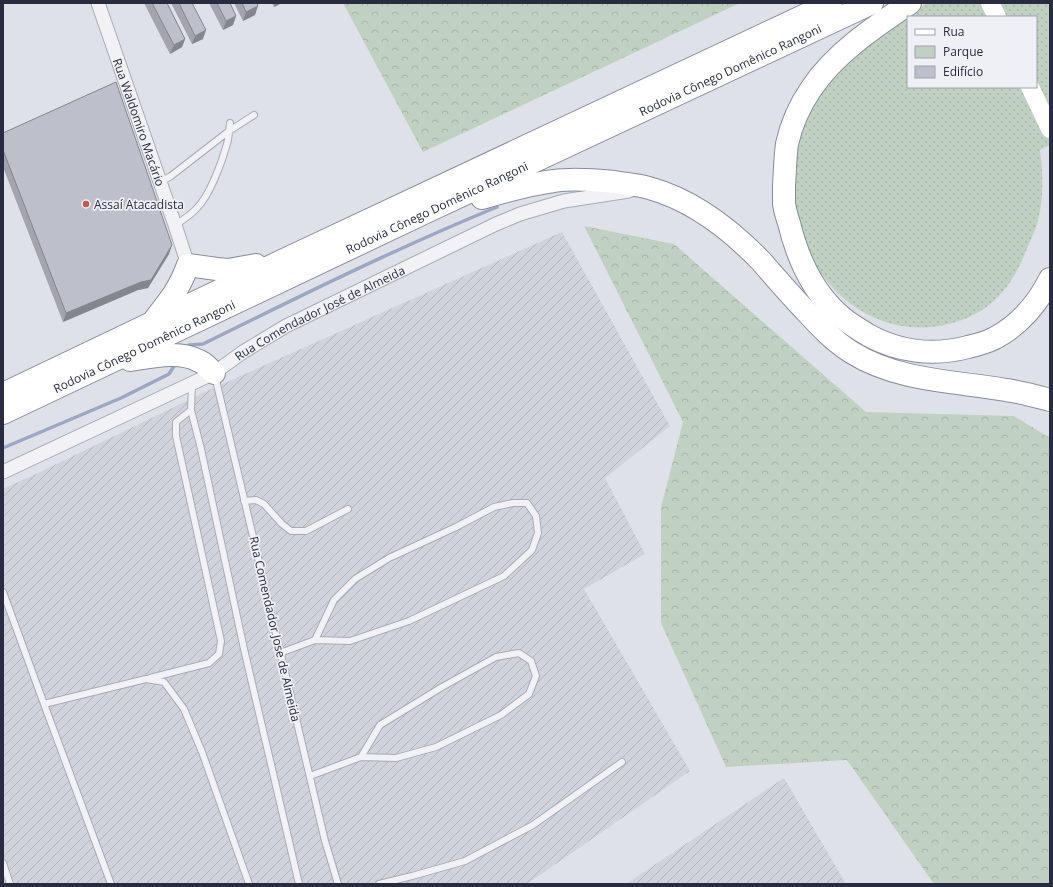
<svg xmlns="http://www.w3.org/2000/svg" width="1053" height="887" viewBox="0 0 1053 887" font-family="'Open Sans',sans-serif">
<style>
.industrial{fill:url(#industrial-furrows)}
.green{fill:url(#green-dots)}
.forest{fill:url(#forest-crowns)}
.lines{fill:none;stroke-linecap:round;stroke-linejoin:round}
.stream{stroke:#9ca7c6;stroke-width:3.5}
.lane-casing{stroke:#a8abb5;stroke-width:8}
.street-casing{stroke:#a8abb5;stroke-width:15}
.highway-casing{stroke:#888b9d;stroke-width:24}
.lane{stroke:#f2f2f6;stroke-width:6}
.street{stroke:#f2f2f6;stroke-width:13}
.secondary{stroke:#fff;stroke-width:18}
.highway{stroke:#fff;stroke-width:22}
.wall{fill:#a3a4ae}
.shaded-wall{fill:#84868d}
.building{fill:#bdbfca;stroke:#84868d}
.poi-dot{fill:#c6544b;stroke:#eff0f5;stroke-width:1.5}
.labels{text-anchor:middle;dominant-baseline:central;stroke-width:3.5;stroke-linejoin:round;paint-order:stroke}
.street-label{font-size:12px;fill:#292c3e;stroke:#eff0f5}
.poi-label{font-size:12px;fill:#292c3e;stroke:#eff0f5;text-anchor:start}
</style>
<defs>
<pattern id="industrial-furrows" width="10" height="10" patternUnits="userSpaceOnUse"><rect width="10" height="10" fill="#d1d3dc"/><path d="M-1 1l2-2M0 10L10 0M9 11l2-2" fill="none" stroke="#b3b5be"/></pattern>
<pattern id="green-dots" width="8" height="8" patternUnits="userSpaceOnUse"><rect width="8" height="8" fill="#c1d1c1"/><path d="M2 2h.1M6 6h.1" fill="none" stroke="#a6b4a7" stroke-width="1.8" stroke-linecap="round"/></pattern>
<pattern id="forest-crowns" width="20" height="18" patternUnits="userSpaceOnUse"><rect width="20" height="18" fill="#c1d1c1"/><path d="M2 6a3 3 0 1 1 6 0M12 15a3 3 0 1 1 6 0" fill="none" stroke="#a6b4a7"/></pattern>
</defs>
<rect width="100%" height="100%" fill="#dfe1e8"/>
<!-- industrial -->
<path class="industrial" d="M562 232 670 426 605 478 645 554 584 589 690 771 527 884H3V489L38 473 207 391Z
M784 778 846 884H626L647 870Z"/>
<!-- green -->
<path class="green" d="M927 3H1050V145L1040 150C1043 173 1044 197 1038 220 1035 232 1028 246 1023 258 1009 291 987 314 952 323 896 339 843 311 814 263 812 258 810 253 808 248 802 232 796 216 794 199 793 192 794 183 794 176 795 166 794 155 796 146 799 127 809 112 818 97 822 92 825 85 829 80 833 75 839 71 844 66 864 48 886 33 908 17V87H1036V17H908Z"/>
<!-- forest -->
<path class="forest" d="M343 3H740L423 152Z
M584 226 674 244 866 412 1014 416 1050 438V884H934L847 760 726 767 661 623V507L683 422Z"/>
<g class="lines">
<!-- stream -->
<path class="stream" d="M187 349 189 345 203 344C300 296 397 248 497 207
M3 448 121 398 169 374 176 363"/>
<defs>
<path id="lane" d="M160 182 171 176 229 131 254 115
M175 225C183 220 191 215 197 208 210 195 222 162 227 144 229 137 229 130 230 123
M215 376 325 841 338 884
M192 383 191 410 201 449 244 649 299 884
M244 501 256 500 264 504 282 524 291 531H306L348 509
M3 592 44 704 146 679 164 682 184 709 202 752 249 884
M280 653 315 640 350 641 409 621 504 576 532 550 538 533 536 516 527 503H513L494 507 456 527 389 558 355 579 334 600 315 640
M150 678 209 663 219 654 221 641 176 436V422L191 410
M44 704 111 884
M310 776 361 757 396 758 436 747 501 715 529 694 536 676 531 661 519 653 496 657 442 687 380 725 361 757
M3 863 10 884
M379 884 412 876 465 861 533 825 622 762"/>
<g id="street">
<path id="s1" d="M98 3 175 225 188 265"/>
<path id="s2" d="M3 472 214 373 243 352 286 326 496 224 520 214 564 201 629 191"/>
</g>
<g id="highway">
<path d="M910 3C874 27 834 54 811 89 800 105 791 126 787 144 785 158 785 172 784 185 784 191 784 198 784 204 785 210 787 217 789 223 797 256 811 289 837 313 846 322 857 328 868 335 899 352 934 356 968 347 977 345 987 342 995 338 1019 325 1038 303 1050 279"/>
<path d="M482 198C506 191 529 184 554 181 573 178 595 180 614 182 626 184 638 185 649 188 693 200 730 229 761 261 774 276 788 292 802 307 817 323 832 340 851 352 897 381 954 381 1006 390 1021 392 1035 396 1050 400"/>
<path d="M155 319C171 299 179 289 188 265L217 269 228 270 256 265"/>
<path d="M130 360C151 357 179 350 199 361 205 363 209 369 214 373"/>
<path d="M3 394 286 259 831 3"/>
<path id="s3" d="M3 413 426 212 872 3"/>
</g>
</defs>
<!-- lane casing -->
<use href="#lane" class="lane-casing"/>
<!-- street casing -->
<use href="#street" class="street-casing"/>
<!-- highway casing -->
<use href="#highway" class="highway-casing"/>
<!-- lane -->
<use href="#lane" class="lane"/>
<!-- street -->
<use href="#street" class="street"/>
<!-- secondary -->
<path class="secondary" d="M990 3 997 17
M1030 87 1050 129"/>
<!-- highway -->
<use href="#highway" class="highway"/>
</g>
<!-- wall -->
<path class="wall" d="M144 3H167L185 39 182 47 170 54Z
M171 3H192L203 39 192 44Z
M209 3H230L236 16 233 25 223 30Z
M234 3H257L255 15 243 21Z
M272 3H282L274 7Z
M3 133 169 254 148 288 138 290 63 322 3 167Z"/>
<!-- shaded-wall -->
<path class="shaded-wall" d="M275 3H282L274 7Z
M258 6 255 15 243 21 246 12Z
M236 16 233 25 223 30 226 21Z
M206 30 203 39 192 44 195 36Z
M185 39 182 47 170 54 174 45Z
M172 245 169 254 148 288 138 290 63 322 66 313Z"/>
<!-- building -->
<path class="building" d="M152 3H167L185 39 174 45Z
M179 3H192L206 30 195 36Z
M217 3H230L236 16 226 21Z
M242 3H257L258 6 246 12Z
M116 82 172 245 151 280 141 282 66 313 3 150V133Z"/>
<!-- markers -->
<circle class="poi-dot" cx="86" cy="204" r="4"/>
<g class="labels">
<!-- street labels -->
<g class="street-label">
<text stroke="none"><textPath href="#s3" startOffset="804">Rodovia Cônego Domênico Rangoni</textPath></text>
<text stroke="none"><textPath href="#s1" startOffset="126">Rua Waldomiro Macário</textPath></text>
<text stroke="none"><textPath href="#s3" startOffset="480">Rodovia Cônego Domênico Rangoni</textPath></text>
<text stroke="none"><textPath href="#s2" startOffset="355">Rua Comendador José de Almeida</textPath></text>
<text stroke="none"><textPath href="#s3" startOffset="156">Rodovia Cônego Domênico Rangoni</textPath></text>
<text transform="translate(275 629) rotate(77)">Rua Comendador Jose de Almeida</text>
</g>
<!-- poi labels -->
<g class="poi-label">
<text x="94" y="204">Assaí Atacadista</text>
</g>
</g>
<!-- border -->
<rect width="1053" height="887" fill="none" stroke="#292c3e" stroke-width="8"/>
<!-- legend -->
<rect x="907" y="16" width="130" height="72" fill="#eff0f5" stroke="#a0a2ac"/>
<rect x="915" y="29" width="20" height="6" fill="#ffffff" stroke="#a0a2ac"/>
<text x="943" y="36" font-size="12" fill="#292c3e">Rua</text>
<rect x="915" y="46" width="20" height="12" fill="#c1d1c1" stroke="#a0a2ac"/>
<text x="943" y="56" font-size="12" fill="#292c3e">Parque</text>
<rect x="915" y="66" width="20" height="12" fill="#bdbfca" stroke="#a0a2ac"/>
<text x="943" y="76" font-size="12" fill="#292c3e">Edifício</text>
</svg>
